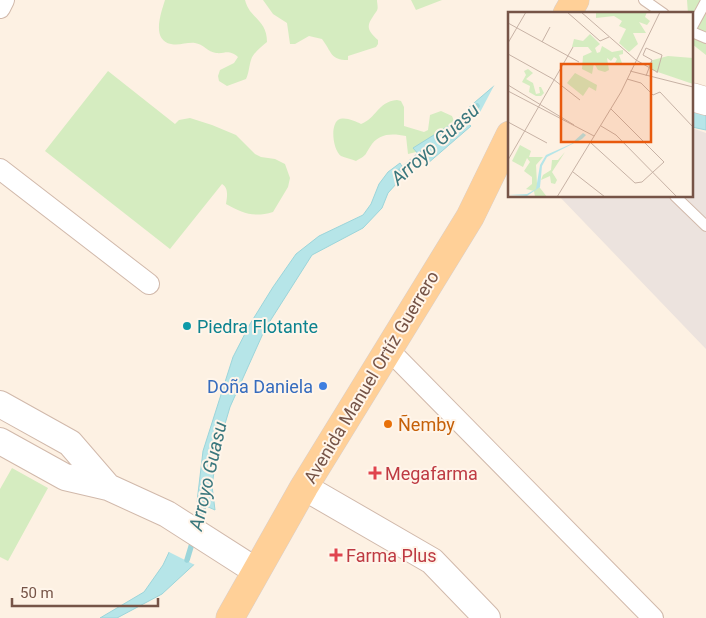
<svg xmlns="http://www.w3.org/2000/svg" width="706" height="618" viewBox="0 0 706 618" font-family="Roboto,sans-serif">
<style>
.industrial{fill:#ece3de}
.green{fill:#d5ecc0}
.water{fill:#b6e5e8;stroke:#9cd5da}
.pier{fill:#fdf1e3}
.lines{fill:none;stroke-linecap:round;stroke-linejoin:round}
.stream{stroke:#9cd5da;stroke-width:5.5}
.service-casing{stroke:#d1b9ab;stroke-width:12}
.minor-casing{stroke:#d1b9ab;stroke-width:22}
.tertiary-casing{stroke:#d1b9ab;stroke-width:28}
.secondary-casing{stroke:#d7baaa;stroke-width:29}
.primary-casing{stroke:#d9cfcb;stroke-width:29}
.service{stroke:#fff;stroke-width:10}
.minor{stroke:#fff;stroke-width:20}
.tertiary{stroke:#fff;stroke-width:26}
.secondary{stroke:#fff;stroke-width:28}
.primary{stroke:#ffd098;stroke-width:28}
.culture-dot{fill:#0f9aa8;stroke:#fff5ea;stroke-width:2}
.shop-dot{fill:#3f7fe0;stroke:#fff5ea;stroke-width:2}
.food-dot{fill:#e8710a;stroke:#fff5ea;stroke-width:2}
.health-dot{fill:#e0444e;stroke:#fff5ea;stroke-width:2}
.labels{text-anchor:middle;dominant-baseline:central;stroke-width:4;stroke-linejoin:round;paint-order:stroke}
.culture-label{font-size:18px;fill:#0d838f;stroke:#fff5ea;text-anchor:start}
.street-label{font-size:18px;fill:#765447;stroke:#fff5ea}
.shop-label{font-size:18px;fill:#366cbe;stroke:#fff5ea;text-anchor:end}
.food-label{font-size:18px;fill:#c56008;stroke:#fff5ea;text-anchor:start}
.health-label{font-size:18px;fill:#be3a42;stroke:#fff5ea;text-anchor:start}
.water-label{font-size:19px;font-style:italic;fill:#3a777d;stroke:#fff5ea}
.inset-road{fill:none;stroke:#c7b2a5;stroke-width:1}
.view{fill:#e8590c;fill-opacity:0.15;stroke:#e8590c;stroke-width:2.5}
.inset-edge{fill:none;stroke:#765447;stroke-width:2.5}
</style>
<rect width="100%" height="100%" fill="#fdf1e3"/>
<!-- industrial -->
<path class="industrial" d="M692 128 706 133V349L559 196H692Z"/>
<!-- green -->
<path class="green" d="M165 0H245C246 4 248 8 250 11 259 22 267 26 267 42 262 46 253 53 251 60 249 66 249 73 246 79L227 86 219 81 218 76 220 70 234 63 238 57C228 49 226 54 216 53 208 52 203 44 195 43 187 42 179 46 171 44 151 40 161 13 165 0Z
M263 0H377C377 4 379 9 376 12 367 25 365 28 378 40V44L376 47 348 56V60C330 60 332 52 322 39L309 36 295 44H290L287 23 273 14Z
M411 0H442L416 10Z
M687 0H706V55L692 44V14H688Z
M108 71 175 124 179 120 190 118 212 125 236 135 255 154 261 157 275 159 285 164 290 178 288 187 273 212C253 218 243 213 226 204 227 197 229 188 222 184L170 249 45 151Z
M397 100 401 101 404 107V126L424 132 428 130 430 115 441 111 452 116 454 121 451 135 420 151 408 154 406 136C392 133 378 133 370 147 364 156 368 154 356 161 352 159 345 158 341 156 333 150 330 126 338 120 344 116 355 121 361 124 377 118 377 102 397 100Z
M12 468 48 488 8 561 0 557V489Z"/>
<!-- water -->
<path class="water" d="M501 80 484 120 468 108Z
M692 110 706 115V130L692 127Z
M461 118 471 126 427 164 413 148Z
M400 163 406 173 388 193 382 208 363 228 312 255 265 329 230 407 217 451 212 486 215 510 197 502 203 451 233 357 250 324 273 287 296 254 319 236 363 215 371 204 379 184 388 172Z
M172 546 200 559 162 594 117 618H100L144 592 163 565Z"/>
<!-- pier -->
<path class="pier" d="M500 78H502L503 81 486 121 483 122 477 118 497 80Z
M173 544 202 557V561L197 566 167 551 170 545Z"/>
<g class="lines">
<!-- stream -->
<path class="stream" d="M457 123 477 106
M398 173 424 151
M197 526 206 499
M187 560 193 540"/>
<defs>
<path id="service" d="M644 0 664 14
M692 27 706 1
M692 32 706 38
M675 196 706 226"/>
<path id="minor" d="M0 8 4 0
M0 169 149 284
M388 349 653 618"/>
<path id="tertiary" d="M0 404 70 443 108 487
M0 441 65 477 108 487 167 514 256 571
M304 487 432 561 487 618"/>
<path id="secondary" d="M692 97 706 101"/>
<path id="primary" d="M567 14 575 0
M230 618 304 487 470 217 510 135"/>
</defs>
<!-- service casing -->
<use href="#service" class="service-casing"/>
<!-- minor casing -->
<use href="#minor" class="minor-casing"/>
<!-- tertiary casing -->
<use href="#tertiary" class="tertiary-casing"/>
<!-- secondary casing -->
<use href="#secondary" class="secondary-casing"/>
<!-- primary casing -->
<use href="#primary" class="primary-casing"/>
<!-- service -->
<use href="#service" class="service"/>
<!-- minor -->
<use href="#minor" class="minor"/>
<!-- tertiary -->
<use href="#tertiary" class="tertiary"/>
<!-- secondary -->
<use href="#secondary" class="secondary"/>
<!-- primary -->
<use href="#primary" class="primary"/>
</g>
<!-- markers -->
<circle class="culture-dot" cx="187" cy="326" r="5"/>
<circle class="shop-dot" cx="323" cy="386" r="5"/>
<circle class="food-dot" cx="388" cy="424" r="5"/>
<g class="health-dot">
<path d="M372.5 465.5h5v5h5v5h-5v5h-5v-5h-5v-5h5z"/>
<path d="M333.5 547.5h5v5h5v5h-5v5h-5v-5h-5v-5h5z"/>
</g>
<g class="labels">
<!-- culture labels -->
<g class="culture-label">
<text x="197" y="326">Piedra Flotante</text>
</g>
<!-- street labels -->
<g class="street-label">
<text transform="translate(371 377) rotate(-59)">Avenida Manuel Ortíz Guerrero</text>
</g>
<!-- shop labels -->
<g class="shop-label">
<text x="313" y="386">Doña Daniela</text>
</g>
<!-- food labels -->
<g class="food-label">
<text x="398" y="424">Ñemby</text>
</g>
<!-- health labels -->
<g class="health-label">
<text x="385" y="473">Megafarma</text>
<text x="346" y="555">Farma Plus</text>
</g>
<!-- water labels -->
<g class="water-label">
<text transform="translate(435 144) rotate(-42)">Arroyo Guasu</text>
<text transform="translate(208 476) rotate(-77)">Arroyo Guasu</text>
</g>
</g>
<!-- overview -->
<g transform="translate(508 12)">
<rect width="185" height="185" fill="#fdf1e3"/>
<path d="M88 0H139L137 5 142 9 139 13 131 10 138 21H125L130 32 121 40 111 31 118 17 111 14 114 9 106 4 88 6ZM82 22 92 32 87 36 89 41 92 40 94 34 104 40 115 38V42L111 43 114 51 106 53 109 47 106 45 103 49 99 46 101 58 97 60 90 58 86 51 84 62 74 57 75 44 84 40 80 35H64L66 27 75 29ZM160 44 185 46V72L141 57 140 52 145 48ZM20 57 25 61 18 67 25 71 28 82 32 81 31 75H33L36 81 33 84H28L21 80 22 74 14 70 18 63 16 59ZM67 61 89 73 88 79 81 75 75 84 59 71ZM12 133 23 139 21 145H35L28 153 29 172 39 185H27L26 179 18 177 24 172V165L16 159 22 150 19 146 15 155 4 149ZM57 140 44 160 49 168 47 172 43 171 42 164 33 168 35 163 43 158 44 148H50Z" fill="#d5ecc0"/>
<path d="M75 121 78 123 74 127 39 145 34 154 32 175 19 184 0 183 19 182 28 177 32 153 38 143 63 132Z" fill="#b6e5e8"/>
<path class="inset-road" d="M59 0 92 29 101 25M73 0 128 48 149 60M0 11 71 50M34 30 42 15M0 31 18 0M0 42 45 67 72 88M135 43 138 36 154 43 149 61M135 43 144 48 138 64M122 59 185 75M119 67 133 71 145 83 152 80 185 115M0 73 66 113M0 79 86 124M0 110 39 131M93 114 108 123 169 185M83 131 127 171 134 170 156 150 103 97M0 148 65 35M65 160 97 185M49 185 113 80 152 0"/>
<path class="view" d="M53 52H143V130H53Z"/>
<rect width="185" height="185" class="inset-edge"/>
</g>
<!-- scale -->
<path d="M12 598v8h146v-8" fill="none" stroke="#765447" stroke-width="2.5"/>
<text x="20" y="598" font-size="15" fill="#765447" stroke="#fff5ea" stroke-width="4" paint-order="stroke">50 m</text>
</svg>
